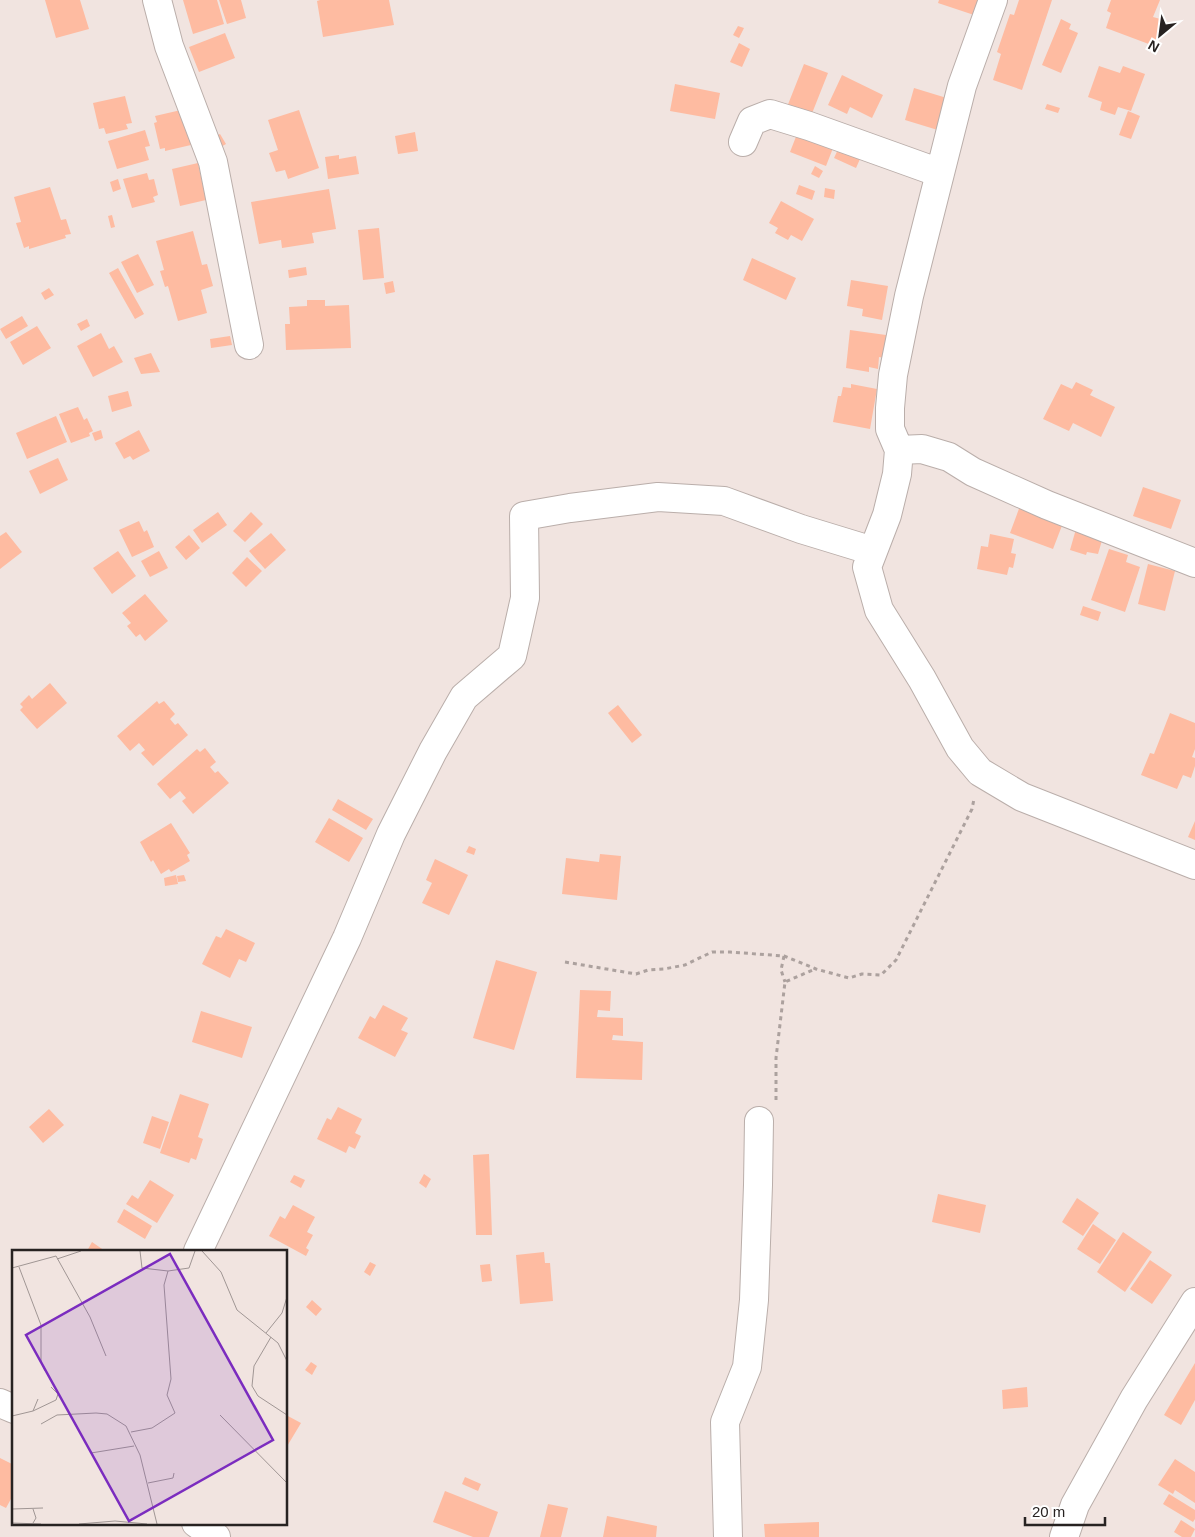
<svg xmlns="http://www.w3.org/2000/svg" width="1195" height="1537" viewBox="0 0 1195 1537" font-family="Helvetica,sans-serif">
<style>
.building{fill:#febba1}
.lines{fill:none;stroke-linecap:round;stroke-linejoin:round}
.minor-casing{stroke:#baaeaa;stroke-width:30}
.path{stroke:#aca19e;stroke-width:3;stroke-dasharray:4 4;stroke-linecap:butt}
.minor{stroke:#fff;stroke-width:28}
.inset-road{fill:none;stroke:#a09694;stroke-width:1}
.view{fill:#7b2cbf;fill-opacity:0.15;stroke:#7b2cbf;stroke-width:2.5}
.inset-edge{fill:none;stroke:#272221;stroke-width:2.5}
</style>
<rect width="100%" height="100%" fill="#f1e4e0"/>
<!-- building -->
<path class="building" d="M45 0H80L89 29 56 38Z
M183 0H217L224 24 193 34Z
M219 0H241L246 18 227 24Z
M320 0H389L394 25 323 37 317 1Z
M939 0H979L974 15 938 3Z
M1019 0H1052L1022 90 993 80 1001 54 997 52 1010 14 1014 15Z
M1111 0H1160L1153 17 1164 20 1154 46 1106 28 1111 13 1107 11Z
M1061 19 1071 24 1069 29 1078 33 1061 73 1042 65Z
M738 26 744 28 739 38 733 35Z
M225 33 235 58 199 72 189 47Z
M739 43 750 49 742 67 730 62Z
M804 64 828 73 809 121 785 112Z
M1099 66 1120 73 1123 66 1145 74 1131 111 1118 107 1115 115 1100 110 1102 102 1088 97Z
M842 75 883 95 872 118 850 107 847 114 828 105Z
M675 84 720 93 715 119 670 111Z
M914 88 950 99 941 131 905 120Z
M125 96 132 123 126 124 128 129 106 134 104 128 99 129 93 103Z
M1047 104 1060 108 1058 113 1045 109Z
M181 110 191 145 165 151V148L160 149 154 123 157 122 155 116Z
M299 110 319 168 288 179 285 170 276 172 269 153 278 150 268 120Z
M1128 111 1140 116 1131 139 1119 135Z
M799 129 835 143 826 166 790 152Z
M145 130 150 146 145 147 149 160 117 169 108 141Z
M415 132 418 151 398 154 395 136Z
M220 134 226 144 219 148 213 137Z
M842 141 864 150 856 168 834 158Z
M339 155V159L356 156 359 174 328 179 325 157Z
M198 163 206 200 180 206 172 169Z
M815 166 823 171 819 178 811 174Z
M147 173 149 180 154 179 158 195 153 197 155 202 132 208 123 179Z
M118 179 121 189 113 192 110 182Z
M799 185 815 191 812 200 796 194Z
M50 187 61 220 66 219 71 234 65 235 66 238 29 249V246L24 248 16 223 21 222 14 197Z
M825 188 835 190 834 199 824 197Z
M329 189 336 229 312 233 314 243 282 248 281 240 259 244 251 202Z
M781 201 814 219 802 241 791 235 788 240 775 233 778 228 769 223Z
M112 215 115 227 111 228 108 216Z
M379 228 384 278 363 280 358 230Z
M193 231 202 265 207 264 213 286 201 290 207 313 178 321 168 286 165 287 160 271 164 270 156 241Z
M138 254 154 285 137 293 121 262Z
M752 258 796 278 786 300 743 280Z
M306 267 307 275 289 278 288 270Z
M118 268 144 314 135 319 109 273Z
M851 280 888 286 882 320 862 316 863 309 847 306Z
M393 281 395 292 386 294 384 283Z
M49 288 54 295 45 300 41 293Z
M307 300H325V306L349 305 351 348 286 350 285 324H290L289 307 307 306Z
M22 316 28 326 6 339 0 329Z
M87 319 90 326 81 331 77 324Z
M37 326 51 348 23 365 10 342Z
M850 330 886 335 884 358 879 357 878 369 869 367V372L846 368Z
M101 333 109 349 114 346 123 362 93 377 77 346Z
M230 336 232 345 211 348 210 339Z
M151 353 160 372 141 374 134 358Z
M1076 382 1093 390 1090 395 1115 407 1101 437 1073 423 1069 431 1043 419 1061 384 1072 389Z
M851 384 877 389 870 429 833 422 838 396H841L843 387 851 388Z
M128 391 132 406 112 412 108 396Z
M78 407 84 420 87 418 93 431 89 433 90 436 71 443 59 414Z
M56 416 67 442 27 459 16 433Z
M101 430 103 438 95 441 92 433Z
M139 430 150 451 133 460 130 456 124 459 115 443Z
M58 458 68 480 40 494 29 471Z
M1143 487 1181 500 1171 529 1133 516Z
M1020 506 1063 523 1053 549 1010 533Z
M218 512 227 525 202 543 193 530Z
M251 512 263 524 245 542 233 531Z
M139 521 144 532 147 530 154 547 132 557 119 530Z
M1076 529 1103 537 1098 554 1087 552 1086 555 1070 550Z
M6 532 22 552 0 569V536Z
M271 533 286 550 265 569 249 551Z
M990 534 1014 539 1011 553 1016 554 1013 568 1009 567 1007 575 977 569 981 546 988 547Z
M189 535 200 548 186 560 175 547Z
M1109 549 1128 555 1126 562 1140 567 1125 612 1091 600Z
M118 551 136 576 112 594 93 568Z
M159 551 168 568 150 577 141 561Z
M247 557 262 571 246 587 232 573Z
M1148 564 1175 571 1165 611 1138 604Z
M145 594 168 621 145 641 140 634 136 637 127 626 131 623 122 613Z
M1083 606 1101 612 1098 621 1080 615Z
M50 683 67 703 37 729 20 710 23 707 20 704 29 695 32 699Z
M157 701 159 704 164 701 175 714 170 719 175 725 178 723 188 735 153 766 141 753 145 750 139 743 130 751 117 736Z
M618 705 642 735 632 743 608 713Z
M1170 713 1195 723V749L1192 757 1195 758V766L1191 778 1183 775 1177 789 1141 775 1150 753 1154 754Z
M205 748 216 762 210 767 215 773 218 771 229 783 193 814 182 801 186 798 180 791 170 799 157 784 197 749 200 752Z
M338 799 373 819 366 830 332 810Z
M329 818 363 838 349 862 315 842Z
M1195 821V840L1188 837Z
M171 823 190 853 187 855 190 861 171 872 169 869 161 874 153 860 151 862 140 842Z
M469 846 476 849 474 855 466 852Z
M600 854 621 856 617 900 562 894 566 858 599 862Z
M435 859 468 875 449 915 422 903 432 883 426 880Z
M176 875 178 884 165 886 164 878Z
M184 875 186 881 178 882 177 876Z
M226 929 255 943 246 962 239 959 230 978 202 964 216 936 221 938Z
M496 960 537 972 514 1050 473 1038Z
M580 990 611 991 610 1011 598 1010 597 1017 623 1018V1036L613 1035 612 1040 643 1042 642 1080 576 1078Z
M383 1005 408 1018 401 1030 408 1033 395 1057 358 1038 370 1016 375 1019Z
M201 1011 252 1027 242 1058 192 1042Z
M180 1094 209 1104 198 1137 203 1139 196 1160 191 1158 189 1163 160 1153Z
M338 1107 362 1119 355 1133 361 1136 355 1149 349 1146 346 1153 317 1139 327 1118 331 1120Z
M49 1109 64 1125 43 1143 29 1127Z
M152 1116 169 1122 160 1149 143 1143Z
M489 1154 492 1235H476L473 1155Z
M424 1174 431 1179 426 1188 419 1183Z
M294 1175 305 1180 301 1188 290 1182Z
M150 1180 174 1195 157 1223 126 1204 132 1195 138 1199Z
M938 1194 986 1205 980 1233 932 1222Z
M1077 1198 1099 1213 1083 1236 1062 1222Z
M293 1205 315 1217 307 1232 313 1235 306 1248 309 1250 306 1256 269 1236 280 1216 285 1219Z
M124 1209 152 1226 145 1239 117 1222Z
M1093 1224 1116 1240 1100 1264 1077 1249Z
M1123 1232 1152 1252 1125 1292 1097 1272Z
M92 1242 105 1251H87Z
M544 1252 545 1263H550L553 1301 520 1304 516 1255Z
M1150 1260 1172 1275 1152 1304 1130 1289Z
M370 1262 376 1265 370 1276 364 1272Z
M490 1264 492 1281 482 1282 480 1265Z
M312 1300 322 1309 316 1316 306 1307Z
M311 1362 317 1366 312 1375 305 1370Z
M1195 1363V1400L1181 1425 1164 1415Z
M1027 1387 1028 1407 1003 1409 1002 1390Z
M286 1415 301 1423 286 1448Z
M0 1458 14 1465V1497H12L6 1508 0 1505Z
M1175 1459 1195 1472V1503L1175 1490 1173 1494 1158 1485Z
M465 1477 481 1484 478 1491 462 1484Z
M445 1491 498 1512 489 1537H473L433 1522Z
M1169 1494 1195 1510V1519L1193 1522 1163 1504Z
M548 1504 568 1508 561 1537H540Z
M607 1516 657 1526 656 1537H603Z
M1181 1520 1195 1529 1191 1537H1182L1174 1532Z
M819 1522V1537H765L764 1524Z"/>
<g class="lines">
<defs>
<path id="minor" d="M157 0 169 46 213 162 249 345
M993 0 962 86 909 296 893 375 890 408V429L899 450 897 474 887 515 867 567 879 610 922 679 960 748 980 772 1022 797 1195 865
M743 142 752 121 770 114 809 126 940 173
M899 450 922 449 949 457 973 472 1047 505 1195 563
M198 1251 347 938 391 834 433 751 464 697 512 656 525 598 524 516 570 508 658 497 724 501 801 529 873 551
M0 1403 14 1409
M196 1523 216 1537
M728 1537 725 1422 747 1367 754 1300 758 1185 759 1121
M1064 1537 1075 1505 1134 1399 1195 1302"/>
</defs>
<!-- minor casing -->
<use href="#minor" class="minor-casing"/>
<!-- path -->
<path class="path" d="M784 956 781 970 785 982
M565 962 636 974 648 970 664 969 685 965 712 952H730L784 956 816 969 849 978 862 974 881 975 896 960 972 809 974 799
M776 1100V1058L785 982 815 969"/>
<!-- minor -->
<use href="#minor" class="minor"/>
</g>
<!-- overview -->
<g transform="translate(12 1250)">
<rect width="275" height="275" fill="#f1e4e0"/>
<path class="inset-road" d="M128 1 130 18 156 21 177 18 183 1M190 1 209 22 225 60 266 93 275 111M45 9 69 1M7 17 29 75V112L33 121M0 18 44 6 78 67 94 106M254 83 270 63 275 47M259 87 242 116 240 136 246 146 275 165M21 161 44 150 46 144 39 137M208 165 275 233M0 166 21 161 26 149M29 174 45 165 84 163 95 164 114 176 128 205 145 274M119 182 140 178 163 163 155 145 159 129 152 35 156 21M79 203 122 196M136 233 161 228 162 223M0 259 31 258M0 273 29 274M21 273 24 268 21 259M67 274 103 271 135 274"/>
<path class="view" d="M158 4 261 190 117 271 14 85Z"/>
<rect width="275" height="275" class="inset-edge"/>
</g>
<!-- north arrow -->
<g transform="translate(1160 35) rotate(209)" stroke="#ffffff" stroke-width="4" paint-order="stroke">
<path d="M0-4L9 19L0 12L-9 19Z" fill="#272221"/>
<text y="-8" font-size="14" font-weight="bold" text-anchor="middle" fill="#272221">N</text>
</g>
<!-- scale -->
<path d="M1025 1517v8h80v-8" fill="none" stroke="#272221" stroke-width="2.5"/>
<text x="1032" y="1517" font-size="15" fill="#272221" stroke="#ffffff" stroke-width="4" paint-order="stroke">20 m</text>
</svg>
